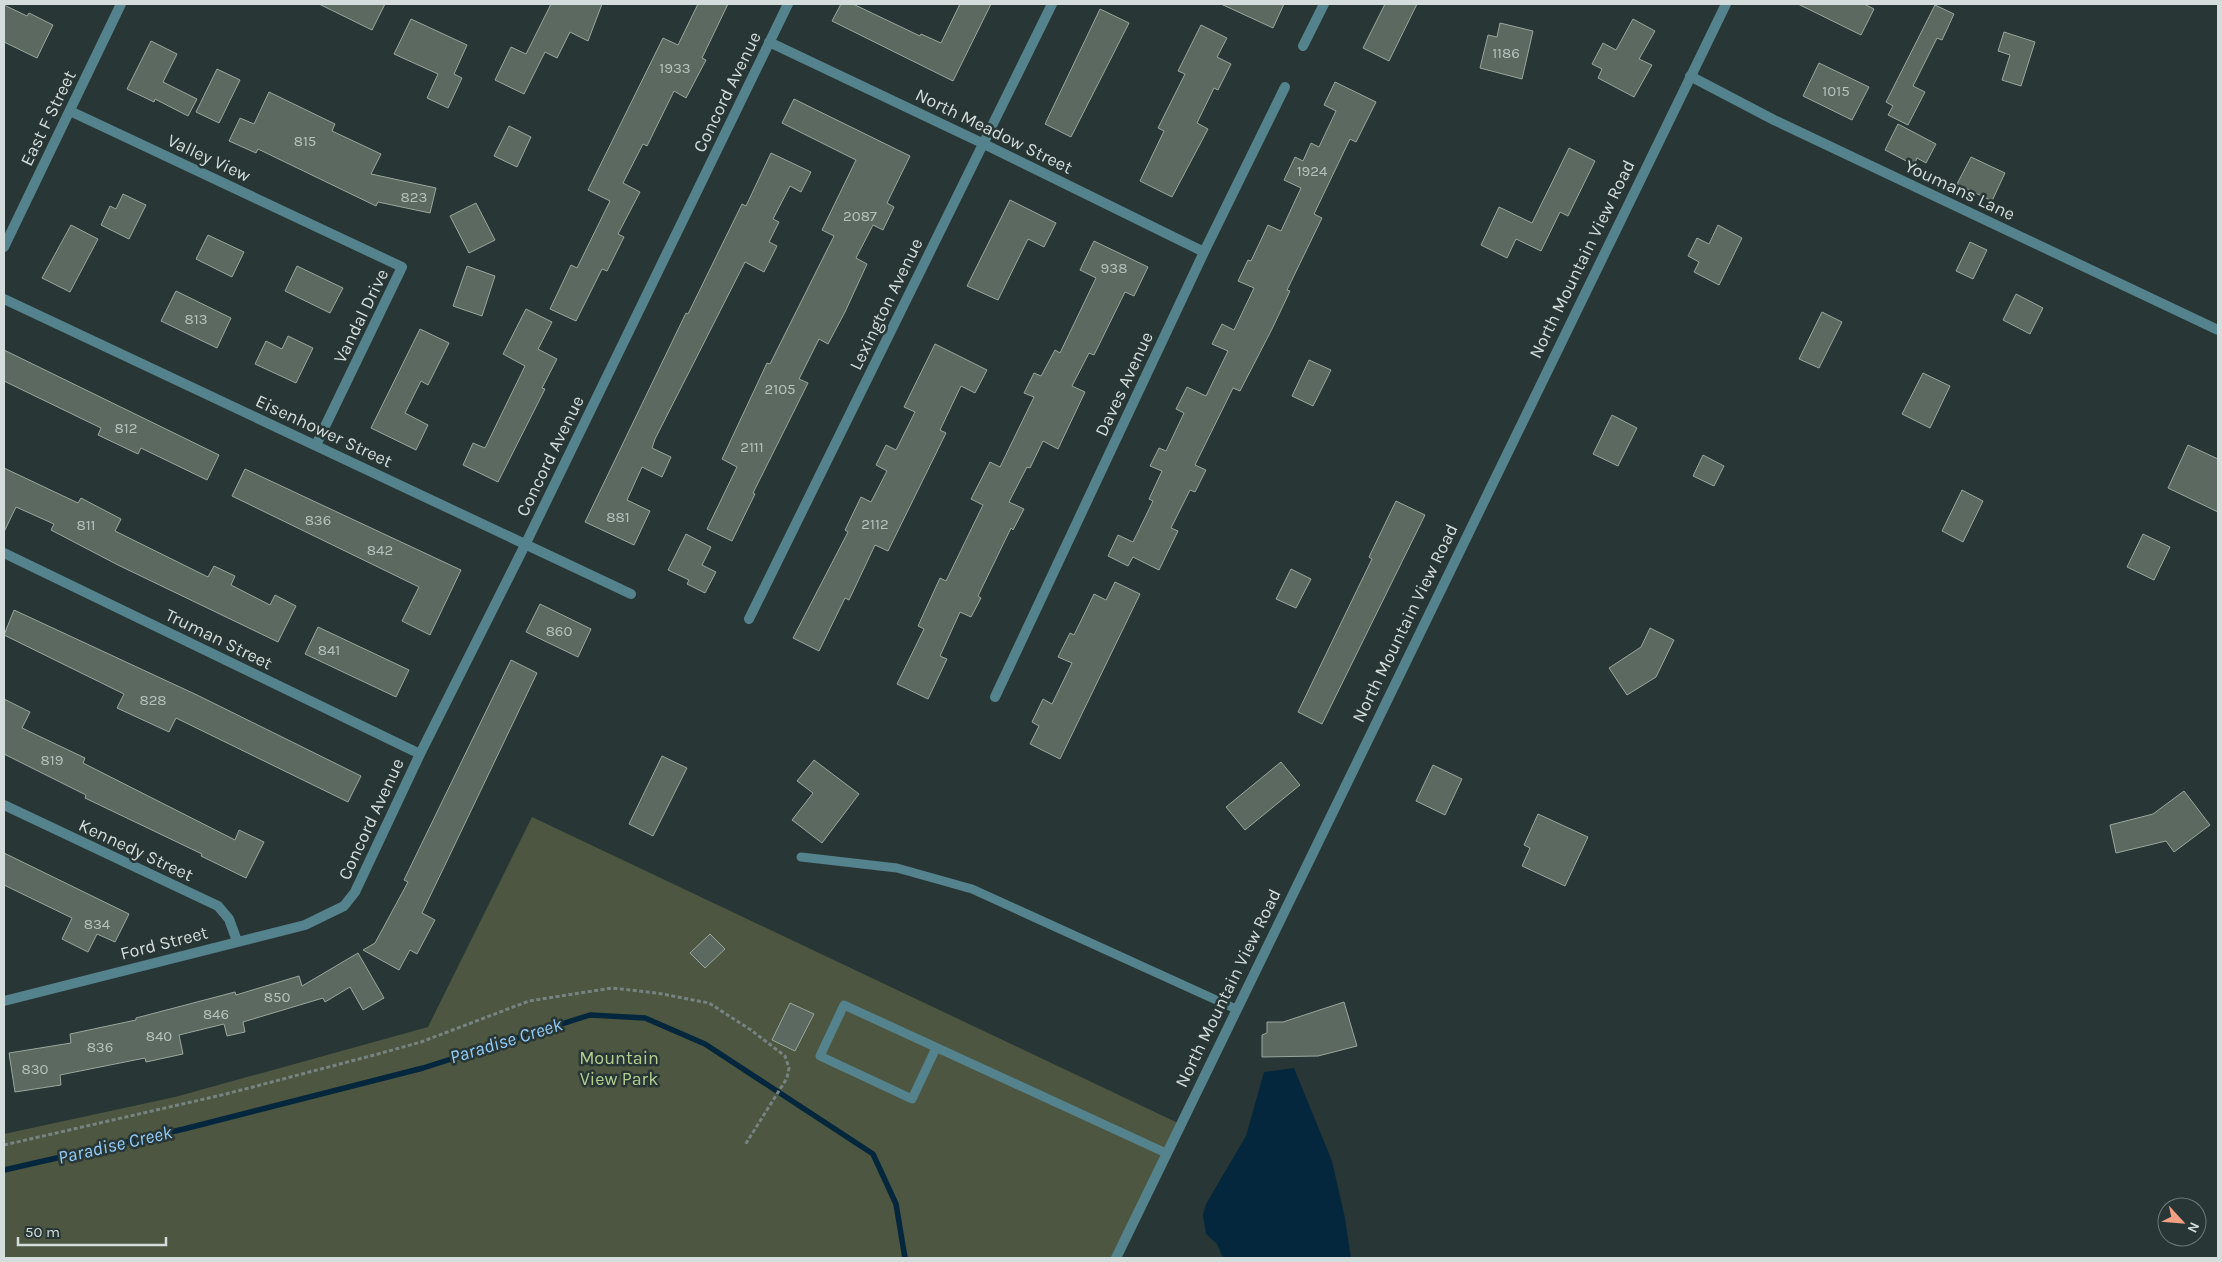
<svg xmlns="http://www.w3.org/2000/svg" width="2222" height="1262" viewBox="0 0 2222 1262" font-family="Karla,sans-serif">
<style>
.green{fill:#4d5640}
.water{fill:#05273d}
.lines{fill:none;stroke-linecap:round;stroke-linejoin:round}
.stream{stroke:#05273d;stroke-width:5.5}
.building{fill:#5c6960;stroke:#9aa79e}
.path{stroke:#778381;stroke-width:3;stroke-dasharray:4 2.5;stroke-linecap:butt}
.service{stroke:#54828d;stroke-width:9}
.minor{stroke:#54828d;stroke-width:10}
.tertiary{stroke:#54828d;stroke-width:10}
.labels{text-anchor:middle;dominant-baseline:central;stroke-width:5;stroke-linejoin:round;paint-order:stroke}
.number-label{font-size:15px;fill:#b6c0bc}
.street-label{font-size:18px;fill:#d4dddb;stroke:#283735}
.park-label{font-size:18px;fill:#b4ce91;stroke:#283735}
.water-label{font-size:19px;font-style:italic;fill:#92cbf8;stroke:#283735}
</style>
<rect width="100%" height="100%" fill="#283735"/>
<!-- green -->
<path class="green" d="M532 817 1180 1124 1116 1258H4V1134L175 1097 428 1027Z"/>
<!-- water -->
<path class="water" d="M1294 1068 1332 1161 1345 1218 1351 1258H1223L1217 1244 1206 1234 1203 1215 1206 1204 1246 1136 1264 1072Z"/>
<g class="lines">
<!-- stream -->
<path class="stream" d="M4 1170 184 1129 423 1068 590 1015 645 1018 705 1044 873 1154 896 1204 905 1258"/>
</g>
<!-- building -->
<path class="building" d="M319 4H385L372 30Z
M551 4H602L588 41 570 32 557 58 545 52 524 94 495 80 511 47 526 54Z
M698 4H728L702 58 706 60 686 98 674 91 647 146 643 144 623 183 640 192 618 234 624 237 607 271 602 269 576 321 550 309 571 265 577 268 610 201 588 190 663 38 678 45Z
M841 4H853L920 36 921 34 941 43 960 4H991L953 81 832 21Z
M1221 4H1284L1273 28Z
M1385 4H1417L1389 61 1363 48Z
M1798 4H1864L1874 9 1861 35Z
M4 5 27 16 29 13 53 25 37 58 4 42Z
M1935 5 1954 14 1942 40 1937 38 1913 86 1925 92 1908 125 1888 115 1893 106 1886 102Z
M1100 9 1129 23 1071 137 1045 124Z
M411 19 467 45 454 74 462 78 448 108 427 98 438 74 394 54Z
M1633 19 1655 31 1639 59 1652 65 1634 97 1598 78 1602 69 1592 64 1603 43 1616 50Z
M1500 23 1533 31 1522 79 1480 68 1488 35 1497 37Z
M1201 25 1227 38 1217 57 1231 64 1218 90 1214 88 1197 123 1208 129 1172 197 1140 181 1164 131 1158 128 1185 74 1178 71Z
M2004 32 2035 42 2021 86 2002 80 2010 55 1998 51Z
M151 41 177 54 163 82 197 99 188 116 155 99 154 102 127 89Z
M1819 63 1869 87 1852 120 1803 96Z
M217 69 240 80 219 123 196 112Z
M1335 82 1376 102 1356 142 1350 139 1314 214 1322 218 1287 290 1290 291 1272 329 1240 391 1233 388 1195 465 1206 470 1195 492 1190 490 1171 528 1178 531 1159 570 1133 557 1128 566 1108 556 1118 535 1133 542 1153 501 1149 499 1162 471 1150 466 1159 448 1166 451 1184 413 1176 409 1187 387 1206 396 1228 351 1212 344 1222 324 1234 330 1254 288 1238 281 1248 260 1251 261 1268 225 1281 231 1301 188 1284 180 1295 157 1303 161 1311 143 1319 147 1336 111 1324 105Z
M269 92 335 124 332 131 381 154 371 174 436 188 430 213 378 202 376 206 258 149 256 153 229 141 240 118 254 124Z
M794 99 910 156 887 203 894 207 883 230 873 225 856 258 867 264 845 312 828 344 819 339 799 379 808 383 753 493 755 494 732 541 707 529 737 467 722 459 767 363 770 364 834 236 822 230 856 160 782 123Z
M1898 124 1936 144 1926 163 1917 158 1914 165 1885 150Z
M509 126 531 137 517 167 494 156Z
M1569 148 1595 161 1568 216 1560 212 1541 251 1516 239 1507 258 1481 245 1499 207 1532 223Z
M771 153 811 172 801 192 790 186 773 219 779 222 769 242 777 246 764 272 745 262 655 439 652 448 671 457 662 477 642 467 627 500 650 511 634 545 585 522 686 313 688 314 742 204 746 206Z
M1971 157 2005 173 1992 201 1957 184Z
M123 194 146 205 129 239 101 225 110 206 116 209Z
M1010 200 1056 223 1044 247 1028 239 998 300 967 286Z
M476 203 495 240 469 253 450 216Z
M71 225 98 239 70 292 42 278Z
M1718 225 1742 238 1719 285 1694 272 1699 262 1688 256 1697 238 1709 244Z
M208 235 244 252 232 277 196 259Z
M1094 241 1148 267 1134 296 1125 292 1094 355 1089 353 1072 386 1085 392 1058 449 1043 441 1030 468 1027 467 1009 502 1024 509 1013 530 1011 528 978 596 981 598 971 617 960 612 940 656 947 659 928 699 897 684 924 629 918 626 940 578 946 581 983 505 971 499 990 462 1000 467 1034 397 1024 393 1034 373 1041 376 1055 350 1060 353 1096 278 1080 270Z
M1970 242 1987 250 1973 279 1956 271Z
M297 266 343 288 330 313 285 291Z
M467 266 495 276 482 316 453 306Z
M176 291 231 318 217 348 161 321Z
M2016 294 2043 308 2030 334 2003 320Z
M526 309 552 322 538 349 557 359 542 388 545 389 498 482 463 465 473 443 485 448 525 366 503 354Z
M1822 312 1842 322 1819 368 1799 359Z
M420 329 449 343 428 385 421 381 405 413 428 425 416 450 371 428Z
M288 336 313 348 296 383 255 364 266 341 282 349Z
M935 344 987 370 975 393 961 386 940 430 946 433 888 551 875 545 849 600 845 598 819 651 793 638 848 532 845 530 861 497 871 502 887 471 876 465 886 445 896 450 915 412 904 407Z
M4 350 219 455 207 480 141 448 138 454 98 435 101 428 4 381Z
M1309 360 1331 370 1313 406 1292 396Z
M1923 373 1950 386 1930 428 1902 414Z
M1612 415 1637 428 1618 466 1593 454Z
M2188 445 2218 459V512L2168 488Z
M1703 455 1724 466 1714 486 1693 476Z
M4 468 78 503 81 498 121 519 115 531 208 577 214 566 235 576 231 585 270 605 275 595 296 606 278 642 118 565 51 530 54 524 16 507 4 532Z
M245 469 461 570 430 635 402 621 419 587 232 496Z
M1962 490 1983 501 1963 542 1942 531Z
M1396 501 1425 515 1322 724 1298 712 1372 559 1369 557Z
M686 534 711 547 702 565 716 572 705 593 687 584 689 580 668 570Z
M2143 534 2170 547 2154 580 2127 567Z
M1291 569 1311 579 1296 608 1276 599Z
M1115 582 1140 594 1060 759 1030 744 1039 726 1032 722 1043 699 1052 704 1072 663 1058 657 1070 633 1074 635 1094 594 1106 600Z
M540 604 591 629 578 657 526 632Z
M14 610 197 695 361 776 348 802 176 718 169 732 117 708 124 694 4 635Z
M318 627 409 670 396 697 305 654Z
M1650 628 1674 640 1656 677 1627 695 1609 668 1641 647Z
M511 660 537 673 422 913 435 920 417 954 410 950 399 970 363 950 375 943 408 882 404 880Z
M4 699 30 712 22 728 85 758 83 763 235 840 239 830 264 842 246 878 201 856 202 854 85 798 86 795 4 754Z
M662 756 687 768 653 836 629 824Z
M814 760 859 794 822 843 792 820 813 793 797 781Z
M1281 762 1300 785 1245 830 1226 807Z
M1433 765 1462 779 1445 815 1416 801Z
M2184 791 2210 825 2174 852 2166 841 2116 853 2110 825 2153 814Z
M1538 814 1588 837 1565 886 1522 866 1530 848 1524 845Z
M4 853 129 914 115 942 97 934 88 952 62 939 72 918 4 885Z
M710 934 725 949 705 968 690 953Z
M358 953 384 998 363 1010 350 987 325 1002 323 998 243 1022 245 1032 227 1036 224 1024 179 1035 183 1054 146 1062 145 1058 60 1075 61 1085 15 1092 9 1053 71 1043 70 1034 136 1020V1018L235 992 236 995 299 976 302 986Z
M1344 1002 1357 1046 1318 1056 1262 1057V1035L1267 1033V1022H1283Z
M790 1003 814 1014 795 1051 772 1040Z"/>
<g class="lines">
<!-- path -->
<path class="path" d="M4 1145 226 1094 378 1054 421 1042 529 1001 612 988 657 993 709 1003 751 1030 785 1056 789 1068 787 1078 745 1145"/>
<!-- service -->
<path class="service" d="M801 857 897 868 972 889 1236 1009
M936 1048 912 1099 820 1056 844 1005 1166 1153"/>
<!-- minor -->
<path class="minor" d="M769 42 982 143 1204 252
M1303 46 1324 4
M1690 76 1774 120 2218 330
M70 111 402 267 316 445
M4 247 121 4
M4 299 631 594
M4 553 420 754
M749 619 1052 4
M995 697 1204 252 1285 87
M4 805 218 906 229 919 237 941
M4 1001 305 925 344 906 355 892 420 754 526 543 788 4"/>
<!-- tertiary -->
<path class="tertiary" d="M1116 1258 1726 4"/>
</g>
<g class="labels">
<!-- number labels -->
<g class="number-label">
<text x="1506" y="53">1186</text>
<text x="675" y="68">1933</text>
<text x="1836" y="91">1015</text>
<text x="305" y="141">815</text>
<text x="1312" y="171">1924</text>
<text x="414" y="197">823</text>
<text x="860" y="216">2087</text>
<text x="1114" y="268">938</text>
<text x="196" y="319">813</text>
<text x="780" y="389">2105</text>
<text x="126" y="428">812</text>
<text x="752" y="447">2111</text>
<text x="618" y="517">881</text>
<text x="318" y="520">836</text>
<text x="875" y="524">2112</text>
<text x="86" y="525">811</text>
<text x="380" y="550">842</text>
<text x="559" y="631">860</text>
<text x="329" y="650">841</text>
<text x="153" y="700">828</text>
<text x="52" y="760">819</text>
<text x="97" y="924">834</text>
<text x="277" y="997">850</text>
<text x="216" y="1014">846</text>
<text x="159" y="1036">840</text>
<text x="100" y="1047">836</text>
<text x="35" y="1069">830</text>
</g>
<!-- street labels -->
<g class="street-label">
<text transform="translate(727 92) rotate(-64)">Concord Avenue</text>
<text transform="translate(48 118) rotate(-64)">East F Street</text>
<text transform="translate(994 131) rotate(26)">North Meadow Street</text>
<text transform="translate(209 158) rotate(25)">Valley View</text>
<text transform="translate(1960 190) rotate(25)">Youmans Lane</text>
<text transform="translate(1582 259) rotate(-64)">North Mountain View Road</text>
<text transform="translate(886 304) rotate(-64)">Lexington Avenue</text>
<text transform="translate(361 316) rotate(-64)">Vandal Drive</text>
<text transform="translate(1124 384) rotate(-65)">Daves Avenue</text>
<text transform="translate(324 431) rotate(25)">Eisenhower Street</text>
<text transform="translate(550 456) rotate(-64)">Concord Avenue</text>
<text transform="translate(1405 623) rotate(-64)">North Mountain View Road</text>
<text transform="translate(219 639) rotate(26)">Truman Street</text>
<text transform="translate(371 819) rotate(-65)">Concord Avenue</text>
<text transform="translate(136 850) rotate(25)">Kennedy Street</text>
<text transform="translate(164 943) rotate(-14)">Ford Street</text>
<text transform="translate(1228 988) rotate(-64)">North Mountain View Road</text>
</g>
<!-- park labels -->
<g class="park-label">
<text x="619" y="1058">Mountain<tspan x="619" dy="21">View Park</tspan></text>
</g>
<!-- water labels -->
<g class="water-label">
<text transform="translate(506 1041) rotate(-17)">Paradise Creek</text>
<text transform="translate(115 1145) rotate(-13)">Paradise Creek</text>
</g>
</g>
<!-- border -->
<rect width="2222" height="1262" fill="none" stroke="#d4dddb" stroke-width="10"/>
<!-- north arrow -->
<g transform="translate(2182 1222) rotate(116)"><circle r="24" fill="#283735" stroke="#6d7977"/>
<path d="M0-4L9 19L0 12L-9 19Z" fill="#f39f82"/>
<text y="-8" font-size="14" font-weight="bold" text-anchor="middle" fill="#d4dddb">N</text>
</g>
<!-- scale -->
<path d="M18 1237v8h148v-8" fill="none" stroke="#d4dddb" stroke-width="2.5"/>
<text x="25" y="1237" font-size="15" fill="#d4dddb" stroke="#283735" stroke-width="4" paint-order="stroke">50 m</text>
</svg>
